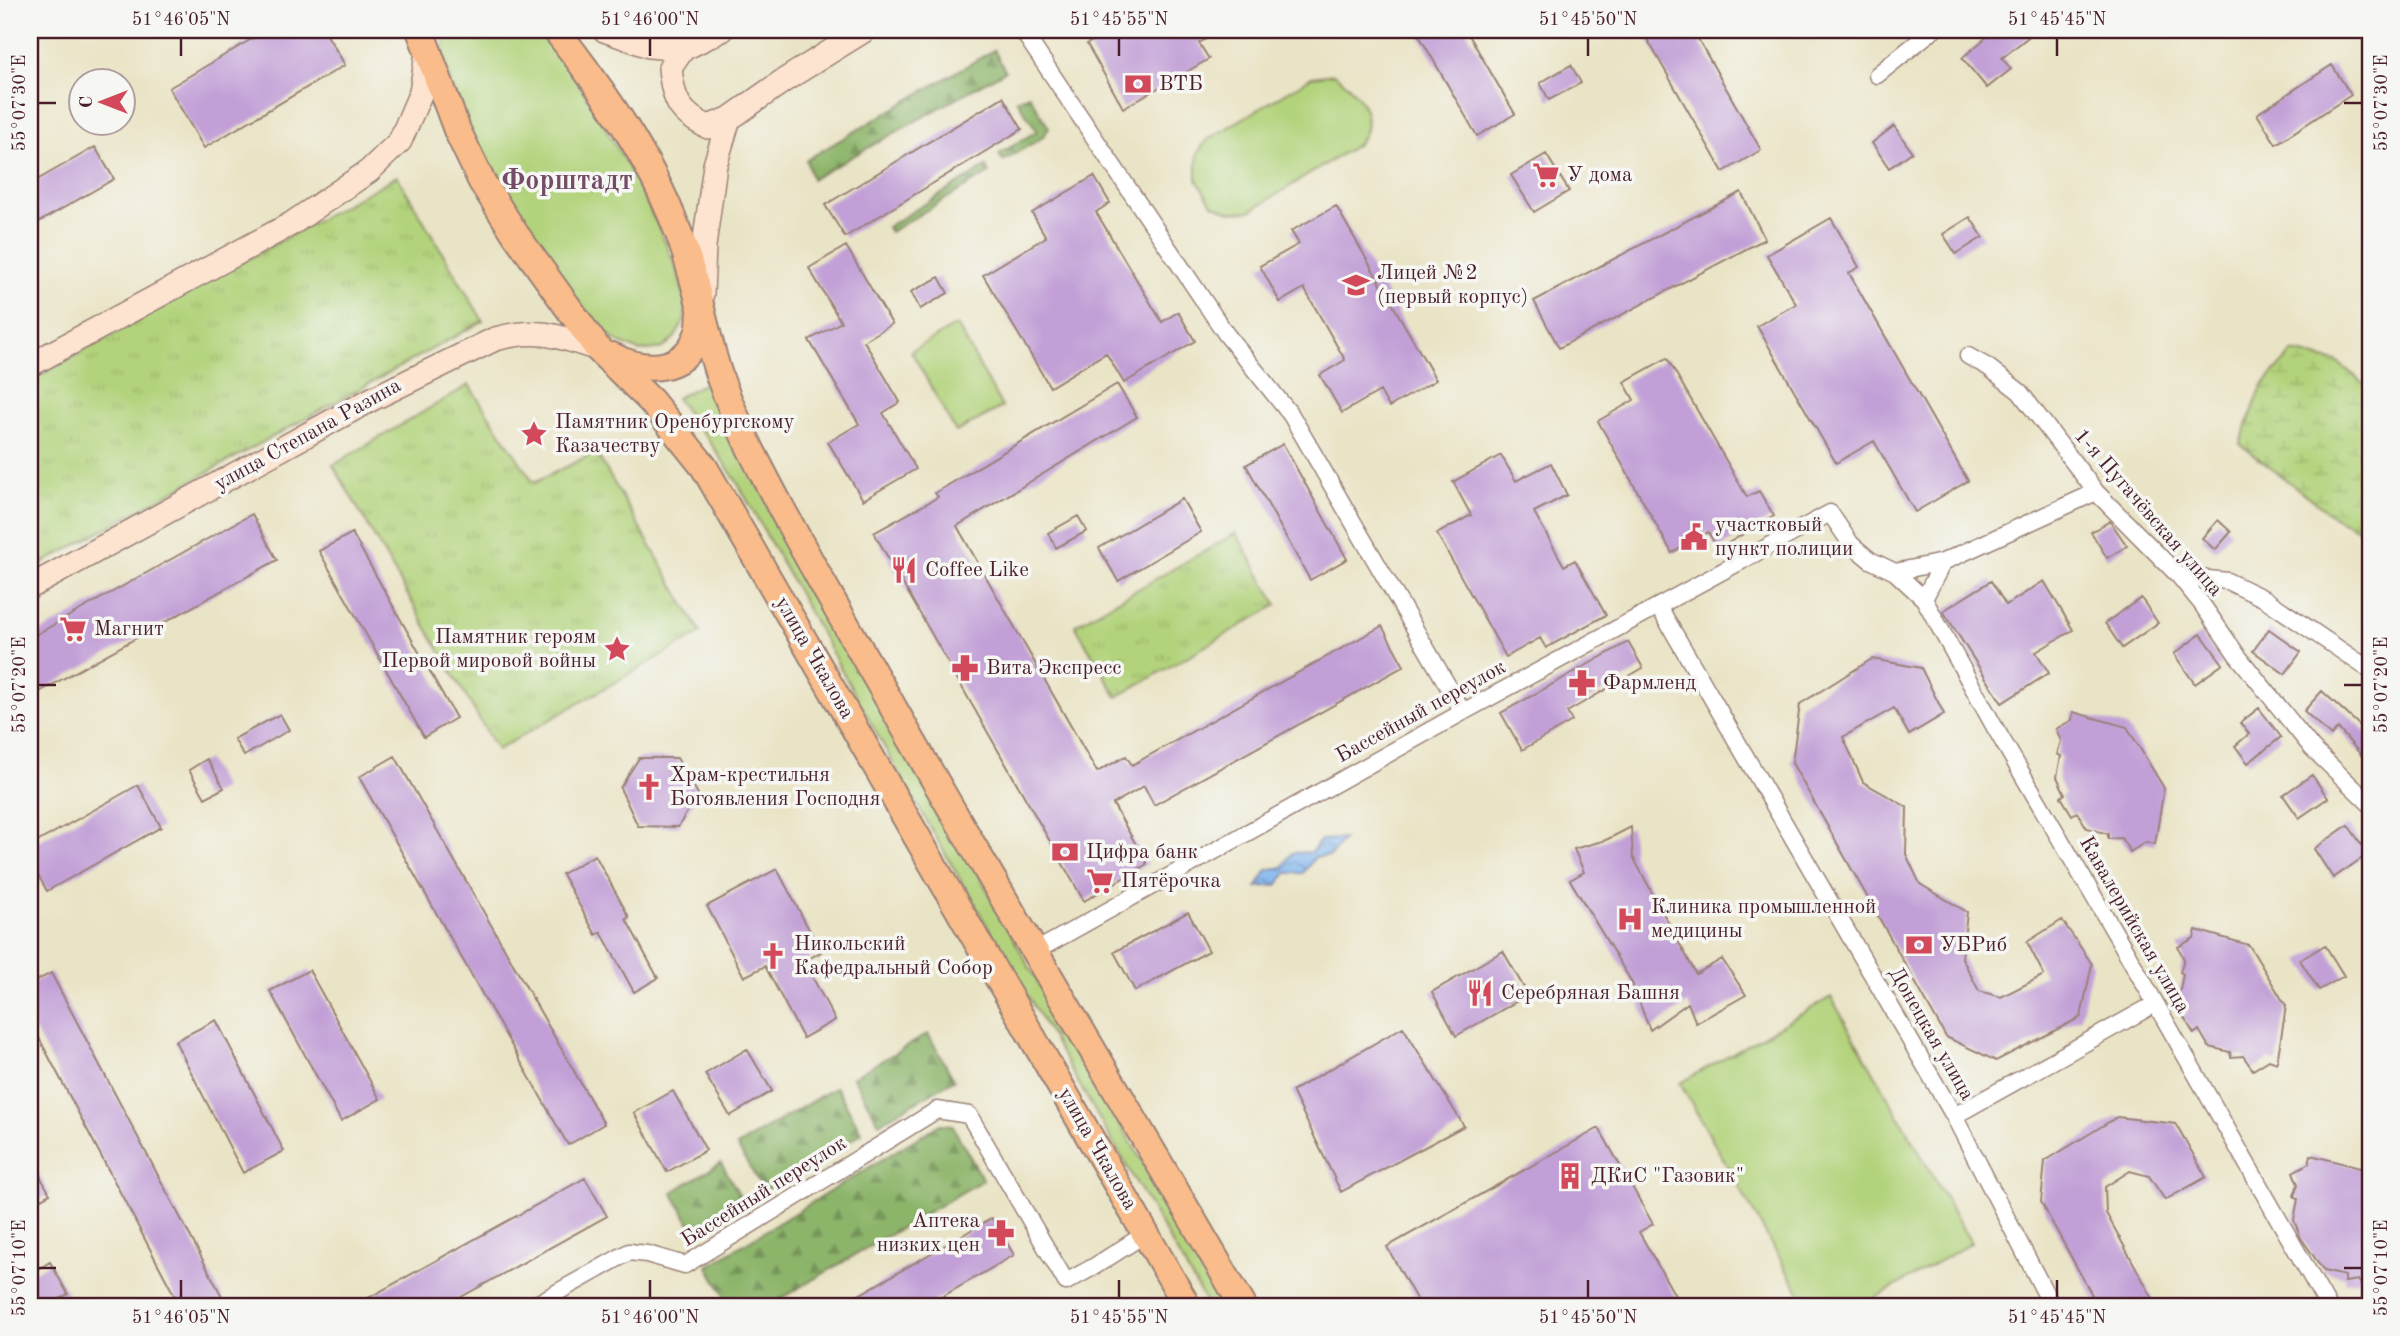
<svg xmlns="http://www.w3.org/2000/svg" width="2400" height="1336" viewBox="0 0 2400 1336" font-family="'Old Standard TT',serif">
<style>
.grass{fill:#b2d37b;stroke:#7e7953;stroke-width:2}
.forest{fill:url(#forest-firs);stroke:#6c6a4b;stroke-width:2}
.wetland{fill:url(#wetland-marsh);stroke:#7e7953;stroke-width:2}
.park{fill:url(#park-tufts);stroke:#7e7953;stroke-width:2}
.water{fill:url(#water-waves);stroke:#666b8e;stroke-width:2}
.building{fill:#c2a0d7}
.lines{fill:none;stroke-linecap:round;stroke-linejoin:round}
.street-casing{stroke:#9a8278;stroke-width:19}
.secondary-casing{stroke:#9a8278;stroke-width:26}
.primary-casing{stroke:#9a8278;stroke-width:30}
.street{stroke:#fff;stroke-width:16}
.secondary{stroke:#fde4d0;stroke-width:23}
.primary{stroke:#f9bc8a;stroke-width:26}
.ticks{fill:none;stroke:#4a1f2b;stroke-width:2.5}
.labels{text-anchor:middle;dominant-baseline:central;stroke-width:7;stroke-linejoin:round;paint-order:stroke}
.poi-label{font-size:21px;fill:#4a1f2b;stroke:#f6f6f2;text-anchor:start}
.street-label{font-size:21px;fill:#4a1f2b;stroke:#f6f6f2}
.district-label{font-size:28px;font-weight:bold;fill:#744c67;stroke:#f6f6f2}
.neatline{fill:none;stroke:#4a1f2b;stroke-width:2.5}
.ticks-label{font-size:18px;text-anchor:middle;fill:#4a1f2b}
</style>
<defs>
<pattern id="forest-firs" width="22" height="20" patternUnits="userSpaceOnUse" patternTransform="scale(1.75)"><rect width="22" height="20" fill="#8db56b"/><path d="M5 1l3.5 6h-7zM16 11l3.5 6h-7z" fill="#759358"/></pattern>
<pattern id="wetland-marsh" width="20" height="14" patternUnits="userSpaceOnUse" patternTransform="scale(1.75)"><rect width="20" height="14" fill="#b2d37b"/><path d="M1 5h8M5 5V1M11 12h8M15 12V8" fill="none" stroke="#9bb56a"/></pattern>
<pattern id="park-tufts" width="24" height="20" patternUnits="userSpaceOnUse" patternTransform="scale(1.75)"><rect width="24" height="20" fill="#b2d37b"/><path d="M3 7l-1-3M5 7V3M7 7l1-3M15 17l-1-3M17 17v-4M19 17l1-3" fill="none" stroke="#9bb56a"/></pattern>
<pattern id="water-waves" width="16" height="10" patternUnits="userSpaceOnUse" patternTransform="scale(1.75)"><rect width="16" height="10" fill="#83b7f0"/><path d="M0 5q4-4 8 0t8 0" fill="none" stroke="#6d94c3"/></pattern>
</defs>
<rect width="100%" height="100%" fill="#f6f6f2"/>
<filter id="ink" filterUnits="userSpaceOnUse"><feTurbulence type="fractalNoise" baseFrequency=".0143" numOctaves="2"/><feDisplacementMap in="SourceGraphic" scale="14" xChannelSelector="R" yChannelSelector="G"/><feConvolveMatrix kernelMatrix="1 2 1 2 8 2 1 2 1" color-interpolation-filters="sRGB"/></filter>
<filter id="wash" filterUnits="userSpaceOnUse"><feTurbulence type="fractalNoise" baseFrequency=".00686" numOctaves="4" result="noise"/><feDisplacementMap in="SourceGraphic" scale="28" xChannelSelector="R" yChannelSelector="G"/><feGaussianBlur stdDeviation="1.57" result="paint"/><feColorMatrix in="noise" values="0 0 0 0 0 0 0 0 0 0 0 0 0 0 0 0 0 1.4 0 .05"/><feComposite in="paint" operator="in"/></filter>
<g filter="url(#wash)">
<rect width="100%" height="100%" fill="#eae4c6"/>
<!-- grass -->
<path class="grass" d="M445 30H540L576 79 629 168 660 230 676 268 686 302 684 321 675 337 663 348 639 351 618 342 599 327 567 287 507 199 466 127 443 58Z
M1334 74C1351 86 1371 105 1366 129 1365 134 1361 140 1358 144L1250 211 1230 212 1212 204 1197 180V154L1207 140 1312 77Z
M957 325 1002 407 956 432 911 351Z
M709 381 1027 963 1226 1306H1208L902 779 737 482 710 442 676 398Z
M1831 997 1971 1243 1861 1306H1807L1680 1083Z"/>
<!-- forest -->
<path class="forest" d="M994 50 1005 71 812 179 806 160Z
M1029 95 1049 128 1043 137 1003 161 999 154 1037 131 1017 100Z
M986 167 989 173 890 232 887 227Z
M928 1034 954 1080 879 1123 853 1077Z
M836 1087 862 1133 764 1191 737 1146Z
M940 1124 952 1125 983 1180 768 1306H730L708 1266Z
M721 1163 744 1203 695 1232 672 1192Z"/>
<!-- wetland -->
<path class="wetland" d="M2293 352 2337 362 2370 388V535L2334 517 2240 444 2262 386Z"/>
<!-- park -->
<path class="park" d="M397 176 483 321 30 570V381Z
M469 385 534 483 596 452 701 633 497 750 333 465Z
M1236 533 1277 605 1117 697 1075 625Z"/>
<!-- water -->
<path class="water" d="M1344 839 1330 856 1315 857 1303 873H1287L1277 885 1257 887 1267 870 1283 867 1292 853 1311 852 1321 840Z"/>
<g id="blocks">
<!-- building -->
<path class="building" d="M251 30H324L345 65 204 148 169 88 255 37Z
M1112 30H1222L1199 43 1209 59 1123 108 1087 44Z
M1416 30H1466L1515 114 1477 136Z
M1642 30H1693L1761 150 1723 172Z
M1995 30H2037L2002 58 2011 69 1987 88 1962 58Z
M1571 65 1581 83 1549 100 1540 83Z
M2332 65 2351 95 2276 144 2257 114Z
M1003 97 1022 129 845 237 825 205Z
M1894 126 1912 152 1889 168 1872 143Z
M95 147 114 179 30 227V184Z
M1546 154 1569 191 1534 212 1511 175Z
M1094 176 1110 203 1096 212 1162 322 1178 312 1195 341 1124 383 1106 353 1050 387 983 275 1046 237 1032 213Z
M1741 192 1765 239 1559 348 1534 301Z
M1336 206 1436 380 1389 407 1380 391 1342 413 1320 375 1345 360 1304 288 1280 302 1260 266 1299 244 1291 231Z
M1970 217 1983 237 1956 254 1943 234Z
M1831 218 1859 267 1849 273 1968 481 1915 512 1874 441 1836 463 1757 326 1796 304 1767 255Z
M846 246 892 324 864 341 900 402 883 413 916 469 863 500 828 442 859 424 809 340 841 322 809 268Z
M939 277 948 293 920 309 911 292Z
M1667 358 1747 497 1759 491 1774 516 1718 549 1708 532 1672 553 1598 421 1634 400 1624 382Z
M1117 384 1137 417 957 526 1097 772 1126 756 1132 765 1382 626 1404 666 1154 805 1144 786 1113 804 1147 864 1084 901 874 533 938 497 935 493Z
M1283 444 1347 559 1310 580 1246 465Z
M1501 455 1516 481 1551 463 1567 495 1534 512 1564 566 1575 560 1606 615 1546 648 1540 638 1506 657 1437 534 1471 515 1453 482Z
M1182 499 1201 532 1118 581 1099 548Z
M252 514 277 560 30 697V638Z
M1078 516 1087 531 1056 548 1048 533Z
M2218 520 2231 532 2215 550 2202 538Z
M2110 521 2127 546 2107 558 2091 532Z
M352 533 456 718 424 737 319 551Z
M1991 581 2006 605 2044 581 2073 630 2036 652 2049 673 2002 703 1943 611Z
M2141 598 2158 623 2122 648 2105 623Z
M2269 629 2301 652 2285 674 2253 651Z
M2201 634 2223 664 2195 684 2174 654Z
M1628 642 1643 668 1567 712 1572 721 1522 750 1501 713Z
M1872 659 1921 668 1944 714 1909 735 1894 708 1843 737 1863 782 1907 807 1906 854 1920 884 1967 912 1962 958 1979 991 2001 997 2044 975 2027 942 2062 920 2092 964 2081 1017 1996 1061 1946 1037 1792 763 1800 704Z
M2322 691 2370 735V765L2338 728 2331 736 2304 711Z
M2259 708 2281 737 2248 763 2235 746 2249 734 2240 723Z
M2073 712 2127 727 2164 788 2155 844 2146 842 2130 852 2121 838 2108 839V834L2087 828 2077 812 2072 815 2061 797 2065 794 2057 777 2061 756 2057 754 2061 741 2056 729 2072 720Z
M280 714 289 730 244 756 234 739Z
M395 756 604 1124 568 1145 359 777Z
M639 758H677L698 794 678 827 638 826 620 788Z
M207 759 224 788 205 798 189 770Z
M2312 775 2328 798 2299 818 2283 795Z
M138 785 161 827 47 891 30 861V846Z
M2348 825 2368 854 2333 878 2314 849Z
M1631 827 1633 857 1696 974 1722 959 1746 995 1696 1023 1688 1003 1650 1030 1631 981 1570 880 1584 872 1574 849 1606 840Z
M595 855 629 917 626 919 658 978 634 992 601 932 596 935 562 874Z
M777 869 821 952 804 961 835 1020 803 1038 765 966 744 977 707 906Z
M1188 912 1209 951 1135 991 1114 952Z
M2196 930 2249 945 2286 1006 2277 1063 2269 1060 2253 1070 2243 1056 2231 1057 2230 1052 2209 1047 2199 1030 2194 1034 2183 1016 2188 1012 2179 995 2183 974 2180 972 2184 959 2178 947 2194 938Z
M2325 945 2344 976 2319 990 2300 960Z
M1503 951 1528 995 1456 1036 1432 992Z
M309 970 380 1099 341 1121 270 991Z
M51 973 224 1300 212 1306H180L30 1021V984Z
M216 1020 284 1151 243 1173 175 1041Z
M1403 1027 1464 1126 1341 1192 1292 1091Z
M747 1049 772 1091 730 1116 705 1074Z
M673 1091 706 1150 667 1172 634 1113Z
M2117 1117 2176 1124 2206 1177 2165 1200 2149 1176 2130 1171 2105 1187 2106 1213 2157 1306H2098L2041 1202 2045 1161Z
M1599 1128 1653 1224 1639 1232 1681 1306H1420L1387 1247Z
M2311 1155 2364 1169 2370 1180V1298L2358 1280 2345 1282V1276L2324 1271 2301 1238 2294 1220 2298 1199 2294 1196 2298 1184 2293 1172 2309 1163Z
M30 1158 50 1194 30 1205Z
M585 1178 607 1216 445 1306H354Z
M992 1218 1014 1255 926 1306H840Z
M50 1262 68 1294 47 1306H30V1274Z"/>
</g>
</g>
<g filter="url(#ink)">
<use href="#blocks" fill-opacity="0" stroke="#9a8278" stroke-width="2"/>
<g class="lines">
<defs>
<path id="street" d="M1022 30 1226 334 1291 415 1463 712
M1877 75 1933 30
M1968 356 1988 367 2020 392 2096 492 2179 576 2201 603 2237 655 2312 748 2370 804
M1895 572 1924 599 1994 726 2125 950 2328 1306
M2179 576 2227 581 2265 599 2370 670
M1924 599 1943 562
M1659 607 1954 1116 2052 1306
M1034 952 1463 712 1830 513 1851 544 1870 560 1895 572 1943 562 2096 492
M1954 1116 2155 1004
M533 1306 629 1252 647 1254 685 1265 937 1110 969 1115 1066 1282 1095 1266 1145 1234"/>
<path id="secondary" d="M604 30 649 46 683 49 722 30
M683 49 670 68C673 99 678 113 708 127L729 119
M702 294 704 246 715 165 729 119 783 81 865 30
M30 365 291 224 369 171 400 141 421 92 427 54
M30 587 372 399 495 339C538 327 558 336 598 349"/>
<path id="primary" d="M420 30 457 130 482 182 516 235 598 349 651 401 704 467 1187 1306
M556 30C604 92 649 156 677 229 695 274 703 323 717 369 725 395 737 420 748 444 797 542 853 636 907 732 1017 924 1131 1114 1243 1306
M612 356C643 372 684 374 698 334 701 328 700 319 701 312"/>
</defs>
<!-- street casing -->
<use href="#street" class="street-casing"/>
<!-- secondary casing -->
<use href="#secondary" class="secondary-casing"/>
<!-- primary casing -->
<use href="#primary" class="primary-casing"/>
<!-- street -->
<use href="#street" class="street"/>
<!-- secondary -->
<use href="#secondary" class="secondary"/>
<!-- primary -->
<use href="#primary" class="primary"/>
</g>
</g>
<!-- ticks -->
<path class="ticks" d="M181 38V56M650 38V56M1119 38V56M1588 38V56M2057 38V56M38 103H56M2344 103H2362M38 685H56M2344 685H2362M38 1268H56M2344 1268H2362M181 1280V1298M650 1280V1298M1119 1280V1298M1588 1280V1298M2057 1280V1298"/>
<!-- icons -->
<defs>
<symbol id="bank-bare" viewBox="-9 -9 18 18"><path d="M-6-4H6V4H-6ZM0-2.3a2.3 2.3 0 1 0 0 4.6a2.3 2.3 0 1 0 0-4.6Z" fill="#d1495b" stroke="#f6f6f2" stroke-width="2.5" paint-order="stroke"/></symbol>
<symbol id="supermarket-bare" viewBox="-9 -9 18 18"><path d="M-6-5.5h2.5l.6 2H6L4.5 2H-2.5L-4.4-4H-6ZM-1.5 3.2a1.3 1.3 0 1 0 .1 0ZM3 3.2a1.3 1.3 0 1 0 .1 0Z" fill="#d1495b" stroke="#f6f6f2" stroke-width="2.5" paint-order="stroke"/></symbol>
<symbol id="school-bare" viewBox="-9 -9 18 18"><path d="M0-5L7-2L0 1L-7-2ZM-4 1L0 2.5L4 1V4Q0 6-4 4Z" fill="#d1495b" stroke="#f6f6f2" stroke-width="2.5" paint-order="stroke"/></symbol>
<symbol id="sight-bare" viewBox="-9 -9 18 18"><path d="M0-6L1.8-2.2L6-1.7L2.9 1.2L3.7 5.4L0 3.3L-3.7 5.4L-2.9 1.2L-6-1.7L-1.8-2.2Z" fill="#d1495b" stroke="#f6f6f2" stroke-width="2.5" paint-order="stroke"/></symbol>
<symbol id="civic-bare" viewBox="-9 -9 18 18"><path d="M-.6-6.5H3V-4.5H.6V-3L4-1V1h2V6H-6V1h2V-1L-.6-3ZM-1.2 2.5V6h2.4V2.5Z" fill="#d1495b" stroke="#f6f6f2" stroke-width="2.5" paint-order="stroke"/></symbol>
<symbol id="restaurant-bare" viewBox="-9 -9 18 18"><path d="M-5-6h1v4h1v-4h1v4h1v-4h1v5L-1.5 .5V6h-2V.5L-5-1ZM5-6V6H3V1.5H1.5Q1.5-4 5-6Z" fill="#d1495b" stroke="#f6f6f2" stroke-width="2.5" paint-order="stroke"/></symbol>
<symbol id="pharmacy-bare" viewBox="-9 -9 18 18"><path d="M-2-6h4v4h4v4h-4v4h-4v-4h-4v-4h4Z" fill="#d1495b" stroke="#f6f6f2" stroke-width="2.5" paint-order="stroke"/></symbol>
<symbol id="church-bare" viewBox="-9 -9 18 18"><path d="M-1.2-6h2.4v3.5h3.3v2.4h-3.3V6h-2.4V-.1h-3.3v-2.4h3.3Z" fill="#d1495b" stroke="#f6f6f2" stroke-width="2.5" paint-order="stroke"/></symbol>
<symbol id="hospital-bare" viewBox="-9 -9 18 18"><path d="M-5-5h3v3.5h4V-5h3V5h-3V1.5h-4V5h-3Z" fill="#d1495b" stroke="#f6f6f2" stroke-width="2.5" paint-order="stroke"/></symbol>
<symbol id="building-bare" viewBox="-9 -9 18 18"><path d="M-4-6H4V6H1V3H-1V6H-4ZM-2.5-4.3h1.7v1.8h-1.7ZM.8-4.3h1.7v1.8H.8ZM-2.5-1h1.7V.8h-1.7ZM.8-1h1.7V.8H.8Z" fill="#d1495b" stroke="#f6f6f2" stroke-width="2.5" paint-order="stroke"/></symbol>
</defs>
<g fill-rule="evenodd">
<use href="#bank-bare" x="1119" y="65" width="38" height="38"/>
<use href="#supermarket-bare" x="1527" y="156" width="38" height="38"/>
<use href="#school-bare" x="1337" y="266" width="38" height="38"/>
<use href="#sight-bare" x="515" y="415" width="38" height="38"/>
<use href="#civic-bare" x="1675" y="518" width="38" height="38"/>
<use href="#restaurant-bare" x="885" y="551" width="38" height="38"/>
<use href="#supermarket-bare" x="54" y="610" width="38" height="38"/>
<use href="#sight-bare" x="598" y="630" width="38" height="38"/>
<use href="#pharmacy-bare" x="946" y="649" width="38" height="38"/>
<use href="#pharmacy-bare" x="1563" y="664" width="38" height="38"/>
<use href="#church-bare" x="630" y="768" width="38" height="38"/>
<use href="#bank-bare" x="1046" y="833" width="38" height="38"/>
<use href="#supermarket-bare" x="1081" y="862" width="38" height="38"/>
<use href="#hospital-bare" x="1611" y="900" width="38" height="38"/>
<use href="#bank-bare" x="1900" y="926" width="38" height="38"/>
<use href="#church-bare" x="754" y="937" width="38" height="38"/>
<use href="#restaurant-bare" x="1461" y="974" width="38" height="38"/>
<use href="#building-bare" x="1551" y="1157" width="38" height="38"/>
<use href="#pharmacy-bare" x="982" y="1214" width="38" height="38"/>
</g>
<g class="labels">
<!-- poi labels -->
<g class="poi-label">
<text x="1159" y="84">ВТБ</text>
<text x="1567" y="175">У дома</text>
<text x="1377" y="273">Лицей №2<tspan x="1377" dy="24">(первый корпус)</tspan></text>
<text x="555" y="422">Памятник Оренбургскому<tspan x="555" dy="24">Казачеству</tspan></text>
<text x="1715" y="525">участковый<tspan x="1715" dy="24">пункт полиции</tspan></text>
<text x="925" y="570">Coffee Like</text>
<text x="94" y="629">Магнит</text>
<text x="596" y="637" text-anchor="end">Памятник героям<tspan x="596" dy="24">Первой мировой войны</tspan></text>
<text x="986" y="668">Вита Экспресс</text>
<text x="1603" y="683">Фармленд</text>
<text x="670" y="775">Храм-крестильня<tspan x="670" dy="24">Богоявления Господня</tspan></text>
<text x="1086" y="852">Цифра банк</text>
<text x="1121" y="881">Пятёрочка</text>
<text x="1651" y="907">Клиника промышленной<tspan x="1651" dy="24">медицины</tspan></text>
<text x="794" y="944">Никольский<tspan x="794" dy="24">Кафедральный Собор</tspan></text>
<text x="1940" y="945">УБРиб</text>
<text x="1501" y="993">Серебряная Башня</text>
<text x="1591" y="1176">ДКиC "Газовик"</text>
<text x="980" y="1221" text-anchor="end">Аптека<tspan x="980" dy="24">низких цен</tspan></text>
</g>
<!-- street labels -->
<g class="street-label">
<text transform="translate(308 435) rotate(-29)">улица Степана Разина</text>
<text transform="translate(2148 513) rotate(49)">1-я Пугачёвская улица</text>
<text transform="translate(814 658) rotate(60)">улица Чкалова</text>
<text transform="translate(1421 712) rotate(-29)">Бассейный переулок</text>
<text transform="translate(2134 925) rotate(60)">Кавалерийская улица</text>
<text transform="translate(1931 1034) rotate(60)">Донецкая улица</text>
<text transform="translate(1097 1149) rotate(60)">улица Чкалова</text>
<text transform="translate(764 1192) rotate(-32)">Бассейный переулок</text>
</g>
<!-- district labels -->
<g class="district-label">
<text x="567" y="182">Форштадт</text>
</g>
</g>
<!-- margin -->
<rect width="2400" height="1336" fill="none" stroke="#f6f6f2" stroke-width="77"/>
<!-- north arrow -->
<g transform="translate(102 102) rotate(270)"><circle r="33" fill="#f6f6f2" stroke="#b1a0a2" stroke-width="2"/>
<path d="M0-5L12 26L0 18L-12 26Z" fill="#d1495b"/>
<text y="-10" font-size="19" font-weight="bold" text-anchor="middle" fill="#4a1f2b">С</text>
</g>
<rect x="38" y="38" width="2324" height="1260" class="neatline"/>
<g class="ticks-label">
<text x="181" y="25">51°46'05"N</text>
<text x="650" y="25">51°46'00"N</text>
<text x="1119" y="25">51°45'55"N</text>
<text x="1588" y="25">51°45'50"N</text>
<text x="2057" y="25">51°45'45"N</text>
<text transform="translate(2381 103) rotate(-90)" y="6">55°07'30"E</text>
<text transform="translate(19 103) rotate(-90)" y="6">55°07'30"E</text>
<text transform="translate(2381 685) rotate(-90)" y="6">55°07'20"E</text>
<text transform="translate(19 685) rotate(-90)" y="6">55°07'20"E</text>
<text transform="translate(2381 1268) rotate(-90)" y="6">55°07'10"E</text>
<text transform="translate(19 1268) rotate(-90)" y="6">55°07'10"E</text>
<text x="181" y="1323">51°46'05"N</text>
<text x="650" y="1323">51°46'00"N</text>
<text x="1119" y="1323">51°45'55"N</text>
<text x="1588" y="1323">51°45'50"N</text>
<text x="2057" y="1323">51°45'45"N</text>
</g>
</svg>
